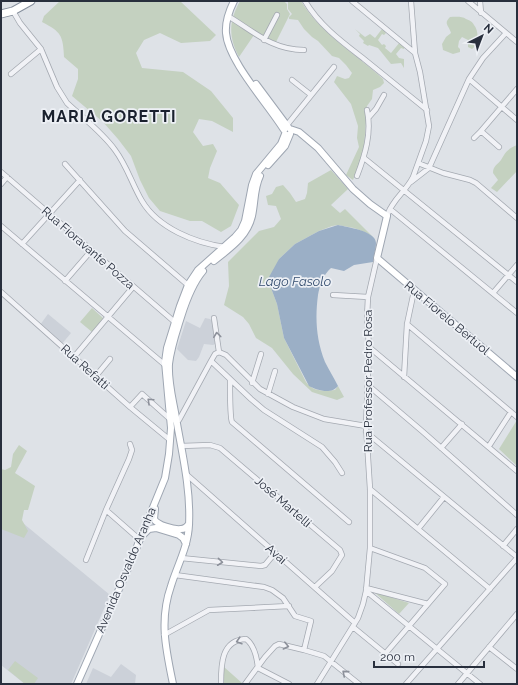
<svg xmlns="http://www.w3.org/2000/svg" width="518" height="685" viewBox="0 0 518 685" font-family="Raleway,sans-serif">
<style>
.built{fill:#ccd1d9}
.green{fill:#c4d1c0}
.water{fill:#9bafc6}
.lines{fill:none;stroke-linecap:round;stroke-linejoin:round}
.minor-casing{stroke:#a4a9b1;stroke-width:6}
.major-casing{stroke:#9ea6b2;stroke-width:8}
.highway-casing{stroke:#868f9d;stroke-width:9}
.minor{stroke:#f1f2f6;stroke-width:4.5}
.major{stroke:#fff;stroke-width:6}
.highway{stroke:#fff;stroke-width:7}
.oneway{stroke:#8c909a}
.labels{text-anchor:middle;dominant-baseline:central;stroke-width:3.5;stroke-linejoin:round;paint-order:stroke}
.street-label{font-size:12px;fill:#282f3d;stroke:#edf0f5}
.water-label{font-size:13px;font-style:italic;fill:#344d6f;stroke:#edf0f5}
.district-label{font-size:16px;font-weight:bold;letter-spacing:1px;fill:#1a212e;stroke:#edf0f5}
</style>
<rect width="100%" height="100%" fill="#dee2e7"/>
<!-- built -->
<path class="built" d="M48 314 71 333 61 345 40 325Z
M205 318 210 319 212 321 215 344 213 345 204 344 199 357 196 361 188 360 177 349 186 321 200 328Z
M1 505 110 595 71 684H25L1 665Z
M121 664 136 675 135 684H86L93 668 111 677Z"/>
<!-- green -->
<path class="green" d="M60 1H180L216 35 210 41 181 43 160 33 144 40 136 53 142 68 183 72 211 91 233 118V132L212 121 199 119 193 132 203 146 213 144 217 151 210 168 208 178 220 183 239 205 231 226 221 232 202 221H190L160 211 149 198 140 180 131 156 118 139 103 122 72 96 78 79V69L64 57C63 35 61 32 42 22L44 16Z
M240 1H284L287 4V9L290 14 274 46 268 44 254 35 239 57C228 36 229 21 240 1Z
M287 1H301C320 33 356 54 383 79L384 83 380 87 373 90 372 99 367 106 364 148 359 165 353 180 346 175 359 147 357 138 358 126 351 104 334 82 337 76 345 79 349 78 352 73 346 65 339 58 332 56 318 41 312 37 304 29 298 20 289 19V17L292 14 288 9V2Z
M450 17C455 17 462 16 466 19 469 20 473 22 474 25 479 31 479 44 472 49L468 47V40L462 37 459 41 458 47 460 49V52L453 54 443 50 442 44 446 37 451 33C449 25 443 24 450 17Z
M355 29 365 37 370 34 375 38 382 29H383L386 33 384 35 382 34 378 40 382 45 384 44 386 46 385 48 391 53 400 42 405 46 404 49 401 48 396 54 399 58 404 59V68L401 63 391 64 378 48 369 45 368 46 363 43 364 41 359 36 360 34Z
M517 145V171L497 192 491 188 498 180 493 173C493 166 497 165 501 160 506 151 508 149 517 145Z
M331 170 348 189 331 205 340 213 345 209 373 237 367 233 354 228 338 225 332 226 319 231 295 244 279 259 271 288 277 304 284 338 306 382C313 392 324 391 335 390L338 386 344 397 337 400 312 392 293 374 272 348 256 338 249 324 243 317 224 305 229 286 228 262 259 231 274 227 281 219 276 206 268 205 266 196 272 194 276 187 283 185 290 193 296 202 305 199 307 193 308 183Z
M92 308 104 319 92 332 80 322Z
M517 420V466L499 449Z
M19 445 27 451 15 473 35 486 28 510H24L22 520 28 531 24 538 1 529V469L5 470 11 467 13 454Z
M374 592 409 603 399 614Z
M15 661 38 678 34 684H25L8 670Z
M224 667 242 683 223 684Z"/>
<!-- water -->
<path class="water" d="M338 225C347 227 376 231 376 243 376 250 373 256 373 262L354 265 344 271 331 268C323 275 320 284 318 295 315 318 316 339 325 362 329 370 334 378 338 386 331 395 317 390 309 386L284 338 277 304 271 288 269 277 279 259 295 244 319 231Z"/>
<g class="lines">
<defs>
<path id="minor" d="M305 1C319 25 342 42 364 59 385 76 406 93 427 110
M352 1 415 53
M468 1 517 42
M480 1 481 13
M13 11 20 23 41 49 57 87 67 103C83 118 102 132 115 150 127 166 132 184 142 201 158 228 195 243 225 247
M228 16C253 31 272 50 304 50
M264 40 277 15
M11 74 41 49
M469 79 517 120
M292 80 311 95
M369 117 376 109 384 95
M287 125 334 67
M474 138 481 131
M499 147 481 131 517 89
M364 158 517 282
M418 163 443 173 470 180 476 183 517 218
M65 164 125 231 189 286
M1 172 177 324
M357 176C365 155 372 133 367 110
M411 182 429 168 469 79 483 58 506 33
M1 184 7 177
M390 209 517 313
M387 216C393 198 405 193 413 177L426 141 429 126 420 72 415 53 411 1
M1 226 165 365
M22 244 80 180
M65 281 91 251
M1 292 130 407 170 440
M493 293 517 265
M333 295 368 297
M214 318 219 352
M407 324 517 417
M369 347 517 471
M219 352 226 355 260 389 293 407 324 419 366 426
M74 357 133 287
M211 361 251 399 264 410 322 447 335 462 342 473
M95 377 110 359
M404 377 407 324 414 291
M230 380C230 387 230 418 232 422L349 522
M252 383 261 354
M369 386 422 431 517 515
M268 394 275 371
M130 407 142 394 171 420H179L211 361 215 354 219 352
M366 432 517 557
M181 446 210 445 220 448 340 550 342 555 332 571 315 587
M489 446 511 412
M441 448 462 424
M186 474 355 623
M370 489 490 589
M106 510 139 539
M418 529 444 497
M503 546 517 529
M370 548 425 568 445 584 385 654
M181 558 261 566 265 565 275 553
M86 560 106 510 129 459 132 450 130 444
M175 575 264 587 272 590 283 598 295 616 311 621 304 650
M366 588 428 604
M366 591 480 684
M353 627 398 664
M164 635 209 610 289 606
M489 647 517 669
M258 668 289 684
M221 684C221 665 221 640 246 639 254 645 257 658 258 668
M245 684 265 657 275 646 279 644 304 650 324 656 359 684
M317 684 358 618 363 604 366 591 370 548V489L366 426 369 347 367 317 368 297 377 258
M406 684 517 558
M458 684 517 614"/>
<path id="major" d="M234 1C229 11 225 21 226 33 228 61 268 104 284 130
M256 84 288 127
M290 129 299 132 318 148 353 189 370 204 387 216 377 258 517 377
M268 165 285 146 290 134
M214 261C230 248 247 237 252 216 255 203 254 188 260 176
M155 509 154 519C157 525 174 530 181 529 185 529 187 527 189 524
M142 536 149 529 156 528 179 535 183 538 186 544
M77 684 127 571 165 478 169 454 171 428 165 362 167 348 180 306 188 285 198 270 235 237 241 230 245 221 252 185 256 174 281 144 285 134
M173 684C166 650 159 620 171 586 177 566 188 547 189 525 191 487 181 449 175 412 172 396 168 380 169 364 171 347 176 333 181 317 186 301 192 284 203 271"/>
<path id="highway" d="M1 14 13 11 31 1"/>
</defs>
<!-- minor casing -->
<use href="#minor" class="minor-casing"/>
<!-- major casing -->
<use href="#major" class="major-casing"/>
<!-- highway casing -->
<use href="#highway" class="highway-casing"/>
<!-- minor -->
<use href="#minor" class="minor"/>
<!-- major -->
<use href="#major" class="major"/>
<!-- highway -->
<use href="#highway" class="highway"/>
</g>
<!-- one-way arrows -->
<defs><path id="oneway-chevron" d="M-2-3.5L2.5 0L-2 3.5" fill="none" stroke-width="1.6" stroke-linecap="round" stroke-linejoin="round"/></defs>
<g class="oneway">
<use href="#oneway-chevron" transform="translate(217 335) rotate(-97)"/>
<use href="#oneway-chevron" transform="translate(150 401) rotate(-137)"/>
<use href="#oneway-chevron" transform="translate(220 562) rotate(6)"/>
<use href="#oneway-chevron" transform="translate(239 641) rotate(163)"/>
<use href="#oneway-chevron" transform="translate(286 646) rotate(13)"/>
<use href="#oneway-chevron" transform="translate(345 673) rotate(-140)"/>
</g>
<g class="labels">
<!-- street labels -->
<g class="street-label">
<text transform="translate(88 248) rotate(41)">Rua Fioravante Pozza</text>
<text transform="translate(447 318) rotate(40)">Rua Fiorelo Bertuol</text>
<text transform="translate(85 367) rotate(42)">Rua Refatti</text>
<text transform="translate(368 381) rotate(-90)">Rua Professor Pedro Rosa</text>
<text transform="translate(283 502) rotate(41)">José Martelli</text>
<text transform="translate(276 554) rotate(41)">Avaí</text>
<text transform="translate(126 570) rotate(-67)">Avenida Osvaldo Aranha</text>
</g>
<!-- water labels -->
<g class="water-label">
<text x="295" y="281">Lago Fasolo</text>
</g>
<!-- district labels -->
<g class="district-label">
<text x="109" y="116">MARIA GORETTI</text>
</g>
</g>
<!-- border -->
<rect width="518" height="685" fill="none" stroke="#282f3d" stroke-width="4"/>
<!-- north arrow -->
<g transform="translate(482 36) rotate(42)" stroke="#edf0f5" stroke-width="3" paint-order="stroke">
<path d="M0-3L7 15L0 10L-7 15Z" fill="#282f3d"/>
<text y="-6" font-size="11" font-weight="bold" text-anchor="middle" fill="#282f3d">N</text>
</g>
<!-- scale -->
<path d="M374 661v6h110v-6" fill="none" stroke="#282f3d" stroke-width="2"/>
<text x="380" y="661" font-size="12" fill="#282f3d" stroke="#edf0f5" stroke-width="3" paint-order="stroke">200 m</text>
</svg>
